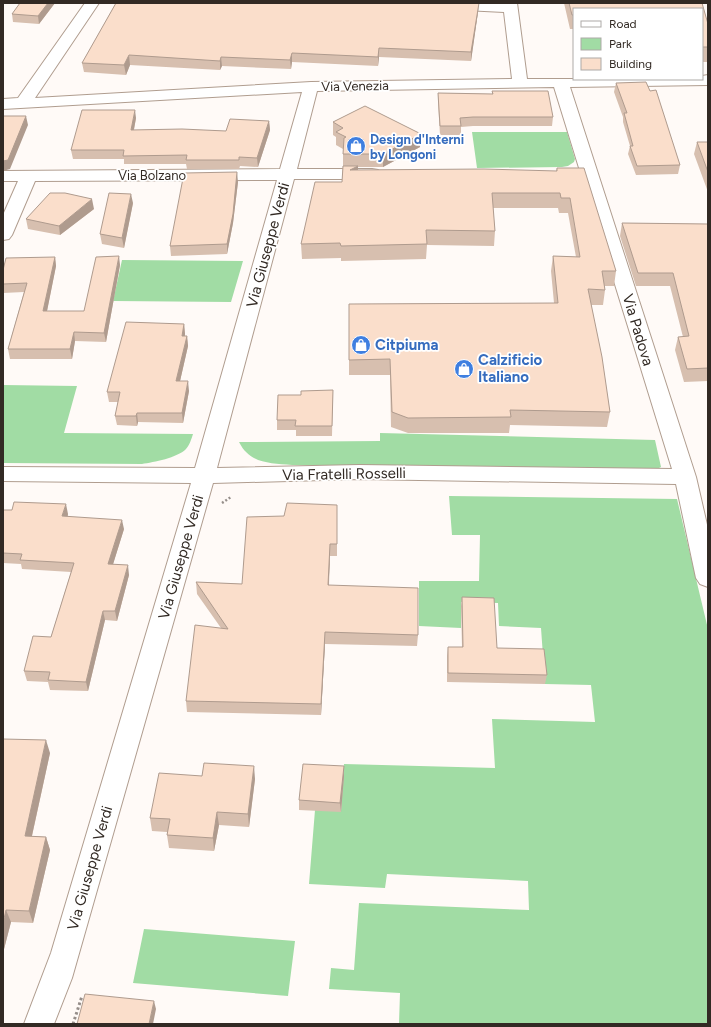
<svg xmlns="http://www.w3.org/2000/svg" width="711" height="1027" viewBox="0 0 711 1027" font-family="Figtree,sans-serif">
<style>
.green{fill:#a1dca4}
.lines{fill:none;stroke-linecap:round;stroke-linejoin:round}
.minor-casing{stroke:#b09d8f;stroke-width:2}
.path-far1{stroke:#958e8a;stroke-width:2.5;stroke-dasharray:2 2;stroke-linecap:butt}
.path{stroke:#958e8a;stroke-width:3;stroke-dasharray:2.5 2.5;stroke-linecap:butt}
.minor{fill:#fff;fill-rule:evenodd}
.wall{fill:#d7bfaf}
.shaded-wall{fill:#af9b8e}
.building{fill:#fadecb;stroke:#af9b8e}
.labels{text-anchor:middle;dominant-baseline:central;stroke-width:3.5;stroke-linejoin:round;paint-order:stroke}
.far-street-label{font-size:13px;fill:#322a24;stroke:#fff}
.far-shop-label{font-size:13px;font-weight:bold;fill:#366cbe;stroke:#fff;text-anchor:start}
.street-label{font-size:15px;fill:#322a24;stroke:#fff}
.shop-label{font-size:15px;font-weight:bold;fill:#366cbe;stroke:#fff;text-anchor:start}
</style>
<rect width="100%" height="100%" fill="#fffaf7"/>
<!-- green -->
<path class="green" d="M472 132H567L575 159 574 162 568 166 562 167 477 168Z
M122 260 243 261 231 302 113 301Z
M3 385 77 386 64 433 193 434C191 440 190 444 186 449 177 458 154 462 142 464L3 463Z
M380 433 655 440 661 467 653 471 292 465C270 463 250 464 239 442L380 441Z
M449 496 677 499 708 629V1024H399L400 993 329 989 331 968 354 970 359 903 529 910 528 881 387 874 385 888 309 884 315 810 341 811 344 764 495 768 492 719 595 722 591 685 545 684 541 628 499 626 498 603 461 602V628L419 626V581H479L480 535H452Z
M144 929 295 941 288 996 133 983Z"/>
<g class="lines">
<defs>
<path id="minor" d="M85 3H99L35 98 311 82 512 79 504 12 405 7 400 6 398 3H517L527 79H702V76L708 75V85L570 87 696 477 708 529V587L700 584 696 578 676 484 359 479 213 483 72 978 54 1024H24L51 953 191 483 3 481V467L195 468 277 180 35 181 12 235 9 239 3 240V215L18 181H3V171L280 169 302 92 3 109V99L18 98ZM554 87 672 469 359 465 217 468 294 179H372L378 178 380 174 378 170 372 169H297L317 91Z"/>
</defs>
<!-- minor casing -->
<use href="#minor" class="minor-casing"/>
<!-- path-far1 -->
<path class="path-far1" d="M222 503 231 497"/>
<!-- path -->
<path class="path" d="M73 1024 82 996"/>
<!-- minor -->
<use href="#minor" class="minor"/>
</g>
<!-- wall -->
<path class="wall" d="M20 3H55L39 24 13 22 12 14Z
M116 3 478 12 471 61 379 57 378 66 292 62 291 69 222 66 220 70 130 65 126 75 84 72 82 63Z
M564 3H702L708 24V62H702V9H574V29H570Z
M616 83 680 165 678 174 636 175 628 154 630 146 623 122V117L614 92Z
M492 91 553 117 552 126H473L461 127V135H440L438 102V93L492 94Z
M136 118 134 130 226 131 269 121 270 130 258 167 240 166 239 169H187L186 164H124V159H73L71 150Z
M333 122 420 147 383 167H358V170L556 171 557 168 616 271 614 286H605V290L603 305H591L610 412 607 427 510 425 509 433H408L391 427 390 375H349V304L554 303 551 271 553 256 576 257 568 213H559L558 208H493L495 231 494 246 427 245 426 259 341 261V258L302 259 301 244 342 182 343 166V149L336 145V137L333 135Z
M697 142H708V192L694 154Z
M238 182 233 223 227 254 171 256 170 246Z
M133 203 124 248 102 244 100 234Z
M94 209 60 235 28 229 26 219Z
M622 223 708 224V381L684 382 675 350 678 337H683L670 286H636L620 236Z
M55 257 56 266 47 311H84L120 265 106 342 75 341 72 359H10L8 349 24 292 3 293V270Z
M184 324 185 334V336H187L188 346 180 381 189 391 183 423 138 422 137 426 117 425 115 416 118 402H109L107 392Z
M333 390 332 436H296V430H277V420L301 395Z
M337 505V556H330L329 585 418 635 417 646 325 644 321 715 187 712 186 701 221 628 197 594 196 582 242 584 284 516Z
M3 510 68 514V516L124 529 113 564 129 575 117 621 105 620 88 691 50 690 48 682 27 681 24 671 51 637 71 572 22 569 21 564 3 563Z
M462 597 497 648 547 675 545 684 447 682V656L448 647H462L461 606Z
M3 739 50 753 32 836 46 837 50 850 33 923 11 922 3 953Z
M344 766V776L341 812 299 810V800Z
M255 779 249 827 219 825 214 851 169 848 167 835V832L152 831 150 818Z"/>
<!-- shaded-wall -->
<path class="shaded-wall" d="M48 3H55L39 24 38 16Z
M479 3 478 12 471 61V52Z
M379 48V57L378 66V57Z
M292 53V62L291 69 290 60Z
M129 55 130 65 126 75 124 65Z
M221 57 222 66 220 70V61Z
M135 110 136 118 132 139 131 130Z
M26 116 28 125 10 169 3 171V161Z
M269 121 270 130 258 167 257 158Z
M421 134 420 147 383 167V154Z
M358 166V181L350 170Z
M237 172 238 182 233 223 227 254V244Z
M3 177 4 182 3 186Z
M131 194 133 203 124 248 122 238Z
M92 199 94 209 60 235 59 226Z
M119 256 120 265 106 342 104 333Z
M55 257 56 266 45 321 43 311Z
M184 324 185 334 183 346 182 336Z
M74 332 75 341 72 359 70 349Z
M187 336 188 346 178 390 176 381Z
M188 381 189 391 183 423 182 413Z
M137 413 138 422 137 426 136 416Z
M66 504 68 514 65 525 62 516Z
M122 520 124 529 110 574 108 564Z
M330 544V556L328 597V585Z
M128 565 129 575 117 621 115 611Z
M103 611 105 620 88 691 86 682Z
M325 632V644L321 715V704Z
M46 740 50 753 29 849 25 836Z
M254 766 255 779 249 827 248 814Z
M344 766V776L341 812 340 803Z
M217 812 219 825 214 851 213 838Z
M46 837 50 850 33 923 29 911Z
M6 910 11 922 3 953V923Z
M154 1001 156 1009 153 1024H149Z"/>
<!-- building -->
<path class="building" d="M20 3H48L38 16 12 14Z
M116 3H479L471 52 379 48 378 57 292 53 290 60 221 57 220 61 129 55 124 65 82 63Z
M569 3H702L708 24V47H702V9H574V15H572Z
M646 82 650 91 656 90 680 165 637 166 630 146H633L624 113H627L616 83Z
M492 91H548L553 117H473L460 118 461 126H440L438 93 493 94Z
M365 106 421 134 383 154H343L344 138 346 137 336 132 343 128 333 122Z
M82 110H135L131 130 182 129 226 131 230 119 269 121 257 158 239 157V160H186L187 155 123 156 124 150H71Z
M3 116H26L8 160 3 161Z
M697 142H708V172Z
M343 166H358L350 170 484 169 557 171V168H584L616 271H602L605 290 588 289 602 357 610 412 510 410 511 417 408 418 392 412 390 359 349 360V304L558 303 553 256 580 257 570 198H561L560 193H492L495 231 426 230 427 244 341 246 340 243 301 244 315 182H342Z
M237 172 233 214 227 244 170 246 184 173Z
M50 193H65L92 199 59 226 26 219Z
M109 193 131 194 122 238 100 234Z
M622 223 708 224V368L687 369 678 337 689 336 673 273H638Z
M119 256 104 333 74 332 70 349H8L27 283 3 284V270L6 258 55 257 43 311H84L96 257Z
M126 322 184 324 182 336H187L176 381H188L182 413H137L136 416H115L120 392H107Z
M333 390 332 426H295L296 420H277L278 395H301V391Z
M14 502 66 504 62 516 122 520 108 564 128 565 115 611H103L86 682 48 680 50 672 24 671 33 636 51 637 74 563 20 560 22 554 3 553V510H12Z
M287 503 337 505V544H330L328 585 418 588V635L325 632 321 704 186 701 195 625 228 629 196 582 242 584 247 517 284 516Z
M462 597 494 598 497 648 544 649 547 675 448 673V647H463Z
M3 739 46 740 25 836 46 837 29 911 6 910 3 923Z
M204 763 254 766 248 814 217 812 213 838 167 835 170 819 150 818 159 773 202 776Z
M303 764 344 766 340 803 299 800Z
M85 994 154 1001 149 1024H77Z"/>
<!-- icons -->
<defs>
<symbol id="shop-disc" viewBox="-11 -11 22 22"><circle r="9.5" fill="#3f7fe0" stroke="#fff"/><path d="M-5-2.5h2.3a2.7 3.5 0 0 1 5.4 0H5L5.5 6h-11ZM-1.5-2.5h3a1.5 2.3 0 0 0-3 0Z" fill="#fff"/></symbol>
</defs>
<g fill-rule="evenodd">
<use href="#shop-disc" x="345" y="135" width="22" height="22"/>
<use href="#shop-disc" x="350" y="334" width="22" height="22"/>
<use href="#shop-disc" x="453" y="358" width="22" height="22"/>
</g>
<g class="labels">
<!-- far-street labels -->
<g class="far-street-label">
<text transform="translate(355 86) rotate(-1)">Via Venezia</text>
<text x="152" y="175">Via Bolzano</text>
</g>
<!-- far-shop labels -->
<g class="far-shop-label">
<text x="370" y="139">Design d'Interni<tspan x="370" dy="15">by Longoni</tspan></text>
</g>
<!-- street labels -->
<g class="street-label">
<text transform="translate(268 245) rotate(-75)">Via Giuseppe Verdi</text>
<text transform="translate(638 330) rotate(73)">Via Padova</text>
<text transform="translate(344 474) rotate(-1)">Via Fratelli Rosselli</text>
<text transform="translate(181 557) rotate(-74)">Via Giuseppe Verdi</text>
<text transform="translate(90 868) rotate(-74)">Via Giuseppe Verdi</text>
</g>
<!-- shop labels -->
<g class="shop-label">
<text x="375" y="345">Citpiuma</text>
<text x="478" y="360">Calzificio<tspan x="478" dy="17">Italiano</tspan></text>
</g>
</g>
<!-- border -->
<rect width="711" height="1027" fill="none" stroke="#322a24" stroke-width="8"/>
<!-- legend -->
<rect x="573" y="8" width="130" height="72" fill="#ffffff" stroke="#adaaa7"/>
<rect x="581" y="21" width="20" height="6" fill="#ffffff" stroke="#adaaa7"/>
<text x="609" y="28" font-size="12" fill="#322a24">Road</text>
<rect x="581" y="38" width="20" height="12" fill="#a1dca4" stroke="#adaaa7"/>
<text x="609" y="48" font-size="12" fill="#322a24">Park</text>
<rect x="581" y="58" width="20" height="12" fill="#fadecb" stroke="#adaaa7"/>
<text x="609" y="68" font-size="12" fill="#322a24">Building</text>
</svg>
